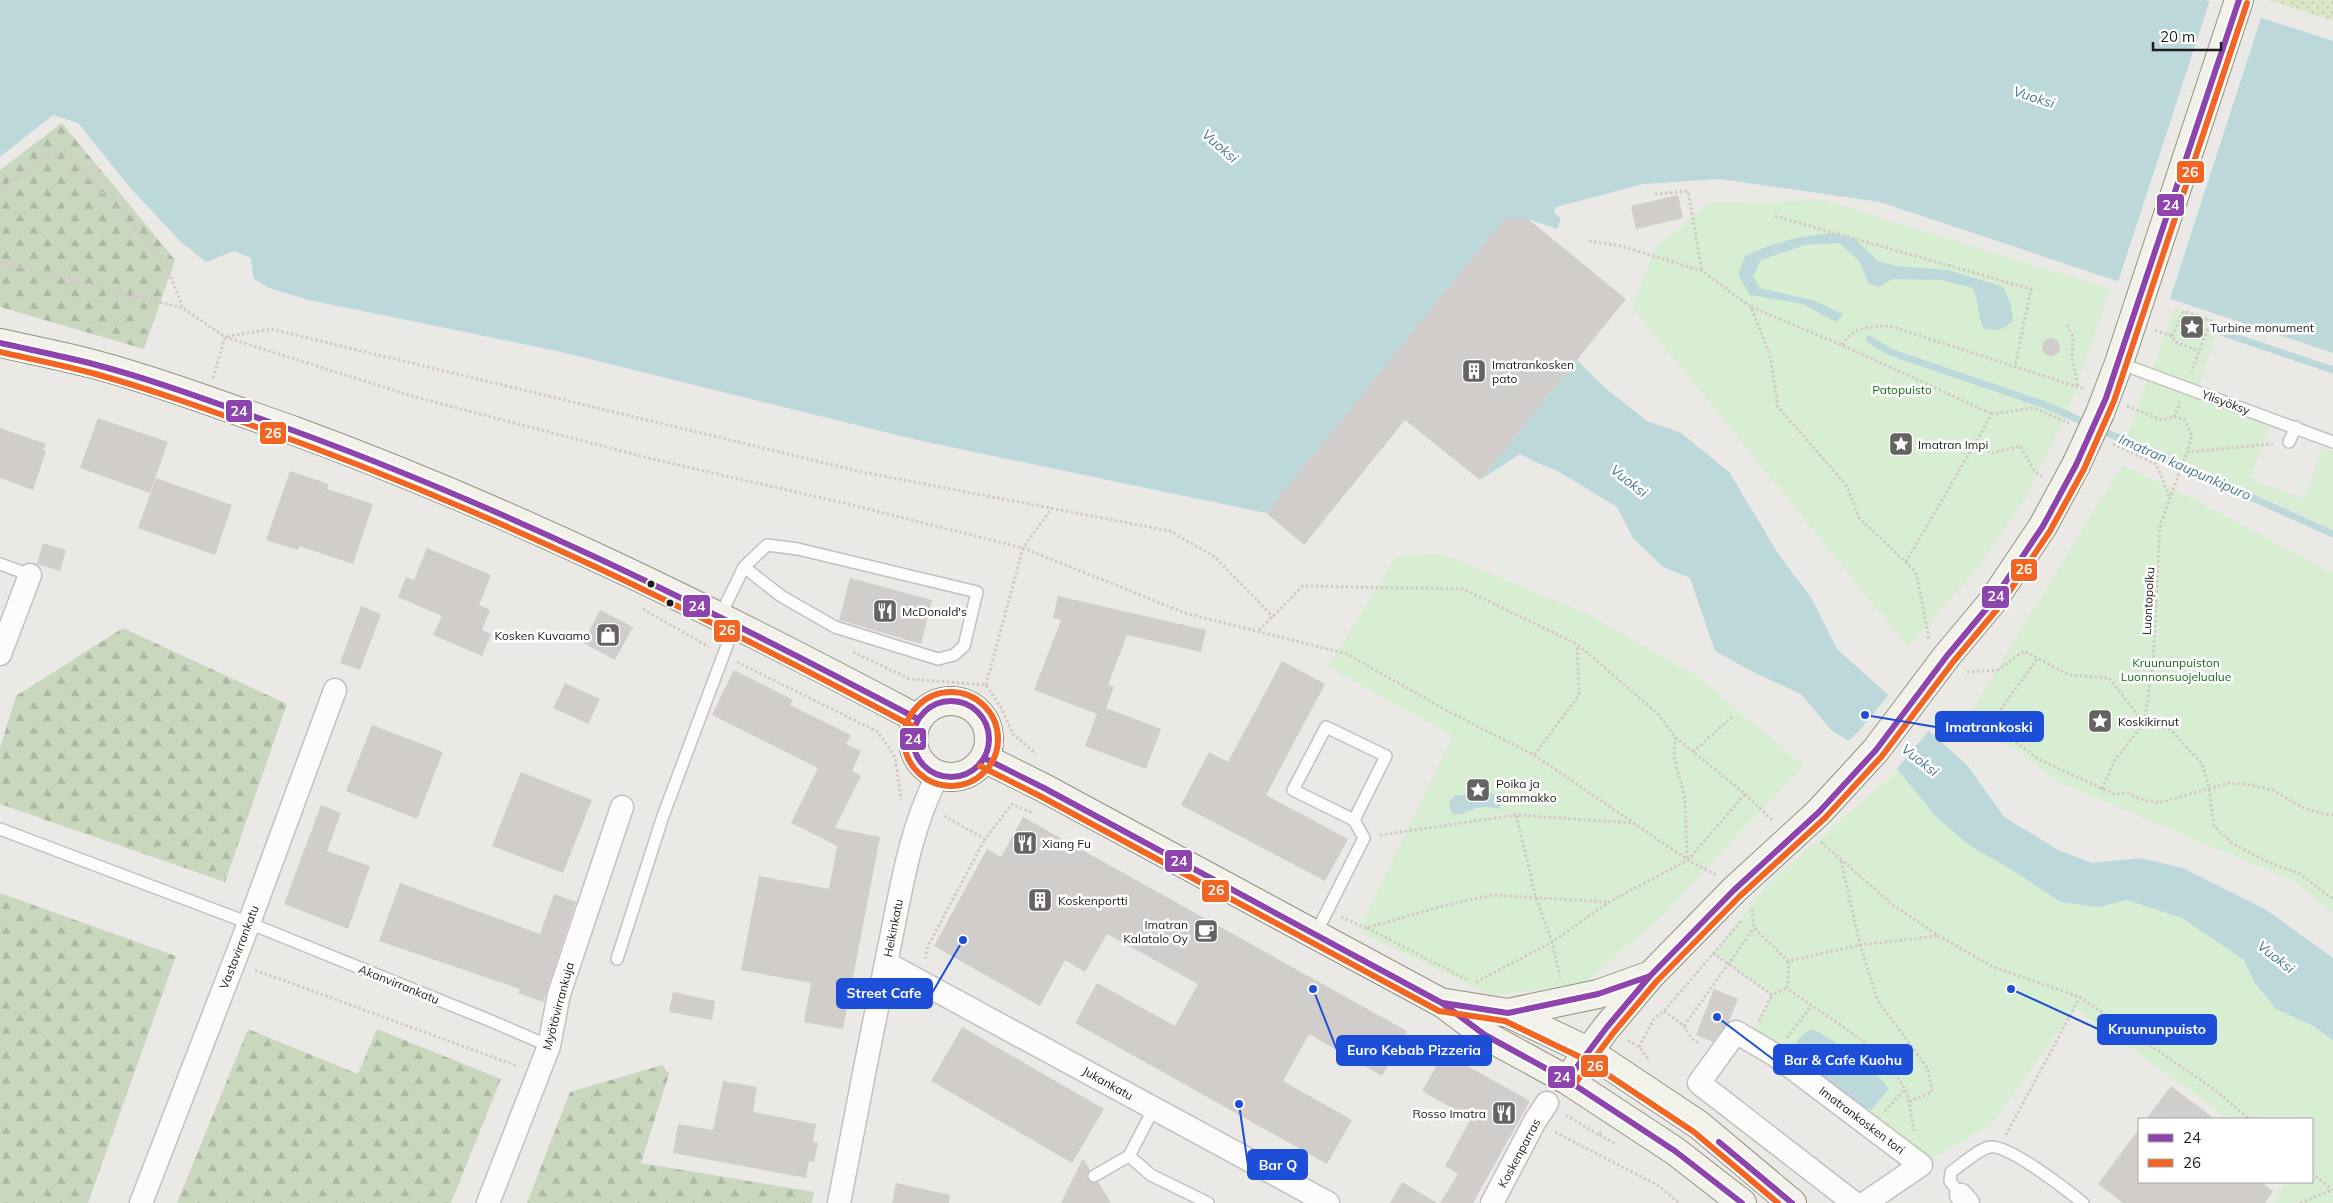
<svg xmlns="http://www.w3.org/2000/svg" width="2333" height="1203" viewBox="0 0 2333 1203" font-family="Mulish,sans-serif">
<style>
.grass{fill:url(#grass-dots)}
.forest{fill:url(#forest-firs)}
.park{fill:#d7eed3}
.water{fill:#bcd8db}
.pier{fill:#ebe9e6}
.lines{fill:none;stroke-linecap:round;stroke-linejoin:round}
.stream{stroke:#bcd8db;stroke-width:7}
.building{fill:#d0cdcb}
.lane-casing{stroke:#c1c0be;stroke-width:14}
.street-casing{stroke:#c1c0be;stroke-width:25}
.secondary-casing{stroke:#939280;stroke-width:30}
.path{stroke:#d4c8c7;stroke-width:3;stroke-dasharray:2.5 2.5;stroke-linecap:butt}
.lane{stroke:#fcfcfb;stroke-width:11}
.street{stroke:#fcfcfb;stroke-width:22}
.secondary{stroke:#f2f1ea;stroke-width:28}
.secondary-bridge-casing{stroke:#939280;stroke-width:30;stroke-linecap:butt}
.secondary-bridge{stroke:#f2f1ea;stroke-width:28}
.bus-1-casing{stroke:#fff;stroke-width:10}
.bus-2-casing{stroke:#fff;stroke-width:10}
.bus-1{stroke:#8e44ad;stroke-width:6}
.bus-2{stroke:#f26522;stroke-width:6}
.bus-dot{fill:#1d1d1d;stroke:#fff;stroke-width:2}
.labels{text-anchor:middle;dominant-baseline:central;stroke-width:5;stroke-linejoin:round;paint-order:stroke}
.poi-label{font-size:12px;fill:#1d1d1d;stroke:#fff;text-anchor:start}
.park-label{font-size:12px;fill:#196f16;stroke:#fff}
.street-label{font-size:12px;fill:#1d1d1d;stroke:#fff}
.water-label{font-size:14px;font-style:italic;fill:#4d7894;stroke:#fff}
.leader{fill:none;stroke:#1d4ed8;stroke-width:2}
.callout-dot{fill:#1d4ed8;stroke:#fff;stroke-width:2}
.callout{fill:#1d4ed8;stroke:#1d4ed8;stroke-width:2}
.callout-label{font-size:14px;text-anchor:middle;font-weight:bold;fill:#fff}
.line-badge{stroke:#fff;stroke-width:2}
.badge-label{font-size:14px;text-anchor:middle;font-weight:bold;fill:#fff}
</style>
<defs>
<pattern id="grass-dots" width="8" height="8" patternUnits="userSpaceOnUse" patternTransform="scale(1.25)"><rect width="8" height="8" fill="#dbe5c7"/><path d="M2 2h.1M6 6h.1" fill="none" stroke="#bcc4aa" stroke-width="1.8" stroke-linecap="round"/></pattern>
<pattern id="forest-firs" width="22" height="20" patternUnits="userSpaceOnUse" patternTransform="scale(1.25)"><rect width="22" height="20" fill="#c9d7be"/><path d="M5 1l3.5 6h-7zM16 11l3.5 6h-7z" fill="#acb8a3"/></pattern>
</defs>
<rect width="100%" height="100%" fill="#ebe9e6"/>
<!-- grass -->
<path class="grass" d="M2268 0H2333V21Z"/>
<!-- forest -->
<path class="forest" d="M62 123 175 260 144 349 0 307V170Z
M123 628 287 704 225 882 0 804V748L16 696Z
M0 893 176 956 88 1203H0Z
M248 1029 358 1074 377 1029 501 1079 451 1203H177Z
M662 1065 669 1074 641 1163 814 1192 812 1203H527L570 1092Z"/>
<!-- park -->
<path class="park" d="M1824 200 2110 289 2069 408 2026 497 1979 566 1908 647 1632 307 1656 247 1709 203Z
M2175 308 2220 323 2195 397 2270 425 2250 478 2304 499 2323 447 2333 451V529L2126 438Z
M2122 465 2195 500 2333 573V914L2296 882 2060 783 1968 716Z
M1442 554 1584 612 1697 676 1804 765 1663 915 1586 982 1493 996 1358 931 1453 736 1328 667 1396 556Z
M1898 770 1937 818 2060 902 2098 906 2127 900 2182 918 2244 960 2254 982 2276 1009 2314 1026 2333 1041V1203H2275L2284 1182H2312V1119H2229L2075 1009 1991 1125 1921 1165 1750 1038 1772 995 1713 954 1767 885Z"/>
<!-- water -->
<path class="water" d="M0 0H2206L2333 41V353L1880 202 1720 179 1644 184 1556 207 1554 213 1561 218 1557 229 1528 219H1504L1266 513 917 440 557 351 309 300 269 288 254 279 251 258 234 251 206 262 181 242 132 190 78 123 53 115 0 157Z
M1832 233 1854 238 1878 261 1896 266 1948 270 2003 287 2010 302 2013 320C2003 331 1998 331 1983 328 1977 314 1979 301 1973 288L1942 280 1893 279 1878 287 1868 283 1860 262 1839 243 1805 245 1761 260 1753 276 1760 288 1815 301 1843 314 1836 322 1802 304 1750 295 1738 275 1745 256C1774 242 1801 236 1832 233Z
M1577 360 1604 387 1647 421 1681 433 1729 472 1779 555 1812 599 1837 649 1968 766 2004 817 2058 850 2092 863 2140 858 2183 868 2265 909 2333 958V1041L2314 1026 2276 1009 2254 982 2244 960 2182 918 2127 900 2098 907 2060 902 2017 873 1969 845 1937 818 1898 770 1832 731 1801 694 1753 672 1715 651 1690 578 1663 567 1633 538 1617 507 1556 470 1535 462 1520 454 1480 480Z
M1480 786 1500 798 1502 804 1498 809C1491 807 1484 806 1477 808 1468 810 1463 816 1453 814L1450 808 1449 801 1456 795C1465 796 1469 794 1474 787Z
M1811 1029C1832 1037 1876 1070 1889 1089L1871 1110 1857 1105 1793 1054 1798 1039Z"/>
<!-- pier -->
<path class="pier" d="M2210 0 2262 15 2169 302 2117 285Z
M1890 693 1930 729 1895 771 1846 743 1859 731Z"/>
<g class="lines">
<!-- stream -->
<path class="stream" d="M2223 333 2333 370
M1869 339 1890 352 2048 406 2090 425
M2099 429 2333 534"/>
</g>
<!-- building -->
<path class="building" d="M1678 195 1683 218 1636 229 1631 206Z
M1504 219H1528L1626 299 1480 480 1405 420 1304 545 1266 513Z
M2042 347a9 9 0 1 1 18 0a9 9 0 1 1-18 0Z
M98 418 168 442 150 493 80 468Z
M0 428 46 444 43 450 46 451 33 490 0 478Z
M290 471 329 484 327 489 373 504 353 564 299 546 298 550 266 540Z
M156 478 232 505 215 555 138 528Z
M43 543 66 550 60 571 37 564Z
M427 548 491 575 479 605 490 610 482 630 491 634 482 656 433 635 442 616 398 597 406 577 414 580Z
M850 578 932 600 921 644 839 620Z
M1058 596 1206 630 1201 652 1127 635 1108 685 1114 687 1106 708 1161 729 1146 769 1085 746 1097 714 1034 690 1061 620 1053 618Z
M361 606 381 614 360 670 340 663Z
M600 610 633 627 615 660 583 643Z
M1282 661 1325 684 1266 795 1348 839 1325 881 1181 805 1209 752 1228 762Z
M734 670 793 700 790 705 851 735 846 744 861 751 852 771 861 776 835 828 880 837 843 1029 804 1022 811 983 741 970 759 876 829 889 837 846 791 823 818 768 712 715Z
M565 683 600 699 588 724 553 708Z
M372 725 443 752 417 819 346 791Z
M521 772 592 800 563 873 492 846Z
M321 805 341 813 327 851 370 866 348 929 284 904Z
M1023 817 1407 1031 1382 1076 1309 1034 1283 1081 1352 1120 1327 1164 1075 1023 1097 983 1175 1026 1198 984 1107 934 1085 972 1065 960 1040 1006 934 946 987 849 1001 857Z
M400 883 540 934 554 894 576 902 543 1002 518 993 520 989 379 941Z
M1714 989 1738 999 1729 1021 1713 1042 1696 1035Z
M673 992 715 1001 712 1020 669 1012Z
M962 1027 1104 1109 1072 1163 931 1081Z
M1444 1053 1530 1101 1473 1203H1440L1458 1174 1445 1166 1471 1119 1422 1091Z
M723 1081 757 1087 753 1112 816 1124 813 1142 818 1143 814 1162 809 1161 806 1178 673 1153 678 1124 713 1130Z
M2171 1086 2215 1119H2146Z
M2139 1129V1182H2261L2273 1191 2265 1203H2123L2098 1184Z
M1083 1158 1090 1170 1087 1175 1088 1180 1093 1183 1098 1182 1111 1203H1061Z
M1402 1182 1437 1203H1390Z
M896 1183 950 1195 949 1203H892Z"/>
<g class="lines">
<defs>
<path id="lane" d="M2119 363 2333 442
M2289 442 2296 427
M0 564 30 575
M720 616 744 567 767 545 798 549 977 592 964 646 954 655 938 659 835 627 781 596 744 567
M0 829 249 923 491 1021 549 1046
M1315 935 1364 838 1354 820 1386 756 1326 727 1293 790 1354 820
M617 959 663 816 735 624
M1129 1156 1151 1175 1208 1203
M1094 1176 1129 1156 1154 1108
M1961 1195 1950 1181 1951 1172C1960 1166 1980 1148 1990 1147 2008 1144 2067 1190 2083 1203"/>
<path id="street" d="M0 654 30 575
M886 963 1328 1203
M1961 1195 1968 1203
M141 1203 249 923 335 690
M488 1203 549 1046 559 994 622 807
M839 1203C855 1120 871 1036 888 953 901 892 909 830 938 775
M1492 1203 1535 1121 1547 1103
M1854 1203 1699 1083 1736 1032 1775 1055 1921 1165 1865 1203"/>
<path id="secondary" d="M0 343C31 350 62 356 93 364 160 382 226 407 292 430 508 509 715 611 918 719
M2100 413 2119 363 2239 0
M913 739a38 38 0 1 1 76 0a38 38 0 1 1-76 0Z
M984 758 1044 788 1442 1003 1485 1035 1567 1080 1675 1151 1742 1203
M1446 1003 1508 1013 1588 1051 1699 1125 1792 1203
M1508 1013 1598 994 1648 976
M1567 1080 1607 1027 1650 976 1734 890 1819 812 1876 750 1946 657 1992 602 2043 526 2076 465"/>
</defs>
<!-- lane casing -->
<use href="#lane" class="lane-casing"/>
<!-- street casing -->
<use href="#street" class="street-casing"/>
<!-- secondary casing -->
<use href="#secondary" class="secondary-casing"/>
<!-- path -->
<path class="path" d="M0 190 47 154 69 156 165 263 183 308
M1655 194 1688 191 1702 271
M1775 216 2031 289 2015 367
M1589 241 1621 246 1702 271 1751 307 1770 355 1778 407 1847 486 1859 518 1916 572 1929 639
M0 262 183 308 225 337 415 397 652 459 844 503 1023 548 1185 613 1347 654 1444 709 1534 755 1688 860 1716 875
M1751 307 1842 345 1992 414
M2067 325 2073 336 2072 358 2078 386
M2155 330 2172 336 2175 342 2199 351
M2172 336 2184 311 2211 321 2191 372
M1842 345C1854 326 1869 326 1890 326L2084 389
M213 378 225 337 271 329 862 472 1170 531 1215 557 1273 617
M2127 406 2161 420 2174 417 2180 402
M2174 417 2184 419 2192 435 2187 452
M1974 444 1992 453 2020 446 2035 472 2042 476
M2113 444 2156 464 2169 496
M1906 562 1992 414 2034 408 2069 423
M643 609 709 647
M1259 630 1303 586 1463 589 1577 644 1657 713 1675 737 1745 794 1688 860 1609 902 1552 942 1560 977
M853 652 910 679 986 685 1002 709 1013 734 1036 754
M2037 659 1991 723 2038 759 2114 794 2128 793 2140 799 2158 803 2229 783 2245 784 2273 790 2301 807 2324 814 2333 815
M737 662 878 732 895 757 901 800
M1967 672 1998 670 2024 651 2069 675 2109 678 2144 723
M986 685 1023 548 1052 508
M2144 723 2171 730 2202 764 2208 783 2214 826 2233 844 2266 861 2300 874 2333 899
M1675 737 1674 757 1685 798 1687 859
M1693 752 1734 715
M1534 755 1579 695 1577 645
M2102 789 2115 760 2144 723 2153 663 2160 525 2187 452 2273 444
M1745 794 1773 821
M944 816 985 839 1012 804 1030 812 1031 810
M1380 835 1516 815 1632 823
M1821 842 1893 905 1939 936 1993 967 2080 997 2215 1090 2249 1119
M1841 861 1860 945 1878 1001 1928 1069 1932 1092 1909 1102
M1752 909 1754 928 1788 961 1860 945 1938 936
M1341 917 1366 928 1443 906 1492 895 1609 902
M1367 928 1468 980
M1713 953 1772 995 1787 988
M925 959 928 946 985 839
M1788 961 1789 968 1787 988C1826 1018 1883 1045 1905 1090 1911 1102 1911 1117 1914 1131
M255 970 517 1066
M1476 982 1552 942 1536 898 1516 815
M1664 1011 1684 1026 1754 928
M1759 1021 1772 995
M1684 1026 1692 1039 1700 1044
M1787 1038 1811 1006
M1628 1040 1639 1047 1650 1061
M1639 1047 1654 1019 1664 1011 1742 920
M1885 1111 1904 1090
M1566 1115 1599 1135 1602 1131
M1555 1132 1659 1186 1679 1203
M1599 1135 1616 1144
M2006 1135 2080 997
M2312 1173 2332 1190
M2300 1203 2332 1190"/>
<!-- lane -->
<use href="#lane" class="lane"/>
<!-- street -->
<use href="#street" class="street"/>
<!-- secondary -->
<use href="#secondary" class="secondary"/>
<defs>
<path id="secondary-bridge" d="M2076 465 2100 413"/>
</defs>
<!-- secondary-bridge casing -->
<use href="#secondary-bridge" class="secondary-bridge-casing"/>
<!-- secondary-bridge -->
<use href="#secondary-bridge" class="secondary-bridge"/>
<defs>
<path id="bus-1" d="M0 343C31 350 62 356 93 364 151 379 207 400 264 420 490 500 706 607 918 719
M913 739a38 38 0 1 1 76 0a38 38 0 1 1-76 0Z
M984 758 1044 788 1442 1003 1485 1035 1567 1080 1675 1151 1742 1203
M1443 1003 1508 1013 1598 994 1650 976
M1567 1080 1607 1027 1650 976 1734 890 1819 812 1876 750 1946 657 1992 602 2043 526 2076 465 2106 398 2239 0
M1719 1142 1792 1203"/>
<path id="bus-2" d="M0 352C31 359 62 365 92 373 150 389 206 409 262 429 488 509 703 615 914 727
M904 739a47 47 0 1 1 94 0a47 47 0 1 1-94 0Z
M980 766 1040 796 1439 1011 1505 1021 1584 1059 1694 1132 1778 1203
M1574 1085 1614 1032 1656 982 1740 896 1825 818 1882 756 1953 662 1999 607 2050 531 2084 469 2114 401 2247 3"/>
</defs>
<!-- bus-1 casing -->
<use href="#bus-1" class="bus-1-casing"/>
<!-- bus-2 casing -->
<use href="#bus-2" class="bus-2-casing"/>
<!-- bus-1 -->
<use href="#bus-1" class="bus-1"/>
<!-- bus-2 -->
<use href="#bus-2" class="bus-2"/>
</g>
<!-- icons -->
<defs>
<symbol id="sight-square" viewBox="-11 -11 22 22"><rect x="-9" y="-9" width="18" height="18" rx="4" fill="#656463" stroke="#fff"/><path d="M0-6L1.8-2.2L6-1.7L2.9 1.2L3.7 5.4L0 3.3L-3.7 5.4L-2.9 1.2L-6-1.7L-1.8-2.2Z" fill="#fff"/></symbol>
<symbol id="building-square" viewBox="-11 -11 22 22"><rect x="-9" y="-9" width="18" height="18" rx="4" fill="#656463" stroke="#fff"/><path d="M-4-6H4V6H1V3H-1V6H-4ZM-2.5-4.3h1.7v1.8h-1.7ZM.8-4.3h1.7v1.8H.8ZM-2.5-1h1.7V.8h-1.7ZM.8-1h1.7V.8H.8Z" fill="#fff"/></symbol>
<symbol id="restaurant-square" viewBox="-11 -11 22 22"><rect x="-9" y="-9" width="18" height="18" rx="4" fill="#656463" stroke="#fff"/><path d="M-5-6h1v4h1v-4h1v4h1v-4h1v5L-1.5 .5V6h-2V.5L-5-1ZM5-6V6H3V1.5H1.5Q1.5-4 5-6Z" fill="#fff"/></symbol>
<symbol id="shop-square" viewBox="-11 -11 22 22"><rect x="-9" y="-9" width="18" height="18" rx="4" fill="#656463" stroke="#fff"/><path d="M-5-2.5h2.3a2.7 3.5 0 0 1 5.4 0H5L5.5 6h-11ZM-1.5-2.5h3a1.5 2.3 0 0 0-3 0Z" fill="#fff"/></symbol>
<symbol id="cafe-square" viewBox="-11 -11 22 22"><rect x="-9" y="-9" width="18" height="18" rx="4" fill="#656463" stroke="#fff"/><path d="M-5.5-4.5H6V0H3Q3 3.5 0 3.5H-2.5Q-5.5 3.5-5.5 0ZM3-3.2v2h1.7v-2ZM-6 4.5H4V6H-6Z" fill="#fff"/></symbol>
</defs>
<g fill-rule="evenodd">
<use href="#sight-square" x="2178" y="313" width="28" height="28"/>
<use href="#building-square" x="1460" y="357" width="28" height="28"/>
<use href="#sight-square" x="1887" y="430" width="28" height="28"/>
<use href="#restaurant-square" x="871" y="597" width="28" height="28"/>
<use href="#shop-square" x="594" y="621" width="28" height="28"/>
<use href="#sight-square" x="2086" y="707" width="28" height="28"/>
<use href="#sight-square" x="1464" y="776" width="28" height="28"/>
<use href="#restaurant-square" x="1011" y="829" width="28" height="28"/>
<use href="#building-square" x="1026" y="886" width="28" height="28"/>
<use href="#cafe-square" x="1192" y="917" width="28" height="28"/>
<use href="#restaurant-square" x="1490" y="1099" width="28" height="28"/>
</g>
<!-- markers -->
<g class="bus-dot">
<circle cx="651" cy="584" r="4.5"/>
<circle cx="670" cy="603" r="4.5"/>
</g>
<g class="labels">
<!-- poi labels -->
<g class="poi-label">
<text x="2210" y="327">Turbine monument</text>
<text x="1492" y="364">Imatrankosken<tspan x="1492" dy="14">pato</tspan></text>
<text x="1918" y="444">Imatran Impi</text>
<text x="902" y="611">McDonald's</text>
<text x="590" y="635" text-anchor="end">Kosken Kuvaamo</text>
<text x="2118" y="721">Koskikirnut</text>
<text x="1496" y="783">Poika ja<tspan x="1496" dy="14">sammakko</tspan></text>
<text x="1042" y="843">Xiang Fu</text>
<text x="1058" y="900">Koskenportti</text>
<text x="1188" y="924" text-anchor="end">Imatran<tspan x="1188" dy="14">Kalatalo Oy</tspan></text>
<text x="1486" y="1113" text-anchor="end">Rosso Imatra</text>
</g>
<!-- park labels -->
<g class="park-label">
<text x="1902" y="389">Patopuisto</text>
<text x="2176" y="662">Kruununpuiston<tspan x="2176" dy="14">Luonnonsuojelualue</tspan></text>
</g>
<!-- street labels -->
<g class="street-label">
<text transform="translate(2226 402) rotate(20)">Ylisyöksy</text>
<text transform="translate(2148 601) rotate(-87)">Luontopolku</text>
<text transform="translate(893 928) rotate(-79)">Heikinkatu</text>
<text transform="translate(239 947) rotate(-69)">Vastavirrankatu</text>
<text transform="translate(399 984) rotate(22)">Akanvirrankatu</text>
<text transform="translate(558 1006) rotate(-75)">Myötävirrankuja</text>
<text transform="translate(1108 1083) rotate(29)">Jukankatu</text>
<text transform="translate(1862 1120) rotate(37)">Imatrankosken tori</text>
<text transform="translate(1519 1153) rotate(-62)">Koskenparras</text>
</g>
<!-- water labels -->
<g class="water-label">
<text transform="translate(2034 97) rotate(18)">Vuoksi</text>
<text transform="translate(1220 146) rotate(41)">Vuoksi</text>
<text transform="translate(2185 467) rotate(24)">Imatran kaupunkipuro</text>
<text transform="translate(1629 481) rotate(38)">Vuoksi</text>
<text transform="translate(1920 760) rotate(38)">Vuoksi</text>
<text transform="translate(2276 957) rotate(38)">Vuoksi</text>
</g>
</g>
<!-- callouts -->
<path class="leader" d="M1865 715L1936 727M963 940L932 993M2011 989L2098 1029M1313 989L1337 1050M1717 1017L1774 1060M1239 1104L1248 1165"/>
<g class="callout-dot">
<circle cx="1865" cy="715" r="5"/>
<circle cx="963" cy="940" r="5"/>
<circle cx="2011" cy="989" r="5"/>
<circle cx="1313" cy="989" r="5"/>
<circle cx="1717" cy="1017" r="5"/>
<circle cx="1239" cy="1104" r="5"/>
</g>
<g class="callout">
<rect x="1936" y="712" width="107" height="29" rx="5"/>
<rect x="837" y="979" width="95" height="29" rx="5"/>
<rect x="2098" y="1015" width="118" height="29" rx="5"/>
<rect x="1337" y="1036" width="154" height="29" rx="5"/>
<rect x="1774" y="1045" width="138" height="29" rx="5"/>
<rect x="1248" y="1150" width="59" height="29" rx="5"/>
</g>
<g class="callout-label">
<text x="1989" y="732">Imatrankoski</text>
<text x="884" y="998">Street Cafe</text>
<text x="2157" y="1034">Kruununpuisto</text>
<text x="1414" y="1055">Euro Kebab Pizzeria</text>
<text x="1843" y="1065">Bar &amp; Cafe Kuohu</text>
<text x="1278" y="1170">Bar Q</text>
</g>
<g class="line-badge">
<rect x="2176" y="160" width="29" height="24" rx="5" fill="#f26522"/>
<rect x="2156" y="193" width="29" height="24" rx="5" fill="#8e44ad"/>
<rect x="225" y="399" width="28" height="24" rx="5" fill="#8e44ad"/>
<rect x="259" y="421" width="28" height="24" rx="5" fill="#f26522"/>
<rect x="2010" y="558" width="28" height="24" rx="5" fill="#f26522"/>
<rect x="1981" y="585" width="29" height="24" rx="5" fill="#8e44ad"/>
<rect x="682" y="594" width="29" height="24" rx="5" fill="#8e44ad"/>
<rect x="713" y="619" width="28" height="24" rx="5" fill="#f26522"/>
<rect x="899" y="727" width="28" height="24" rx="5" fill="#8e44ad"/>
<rect x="1164" y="849" width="29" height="24" rx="5" fill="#8e44ad"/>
<rect x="1201" y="879" width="29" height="24" rx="5" fill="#f26522"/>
<rect x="1580" y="1054" width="29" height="24" rx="5" fill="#f26522"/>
<rect x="1547" y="1065" width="29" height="24" rx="5" fill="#8e44ad"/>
</g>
<g class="badge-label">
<text x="2190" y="177">26</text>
<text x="2171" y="210">24</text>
<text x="239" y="416">24</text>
<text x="273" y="438">26</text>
<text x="2024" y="574">26</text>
<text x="1996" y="601">24</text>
<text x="697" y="611">24</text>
<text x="727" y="635">26</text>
<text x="913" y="744">24</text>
<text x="1179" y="866">24</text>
<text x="1216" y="895">26</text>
<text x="1595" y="1071">26</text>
<text x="1562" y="1082">24</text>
</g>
<!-- legend -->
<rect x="2138" y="1118" width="175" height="65" fill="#ffffff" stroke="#a5a5a5"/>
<rect x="2148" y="1134" width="25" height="8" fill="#8e44ad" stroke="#a5a5a5"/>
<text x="2183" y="1143" font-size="15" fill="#1d1d1d">24</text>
<rect x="2148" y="1159" width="25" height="8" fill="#f26522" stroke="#a5a5a5"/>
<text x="2183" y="1168" font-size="15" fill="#1d1d1d">26</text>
<!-- scale -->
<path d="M2153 42v8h68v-8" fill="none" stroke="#1d1d1d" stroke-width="2.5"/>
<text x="2160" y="42" font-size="15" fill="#1d1d1d" stroke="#ffffff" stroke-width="4" paint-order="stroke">20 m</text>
</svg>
